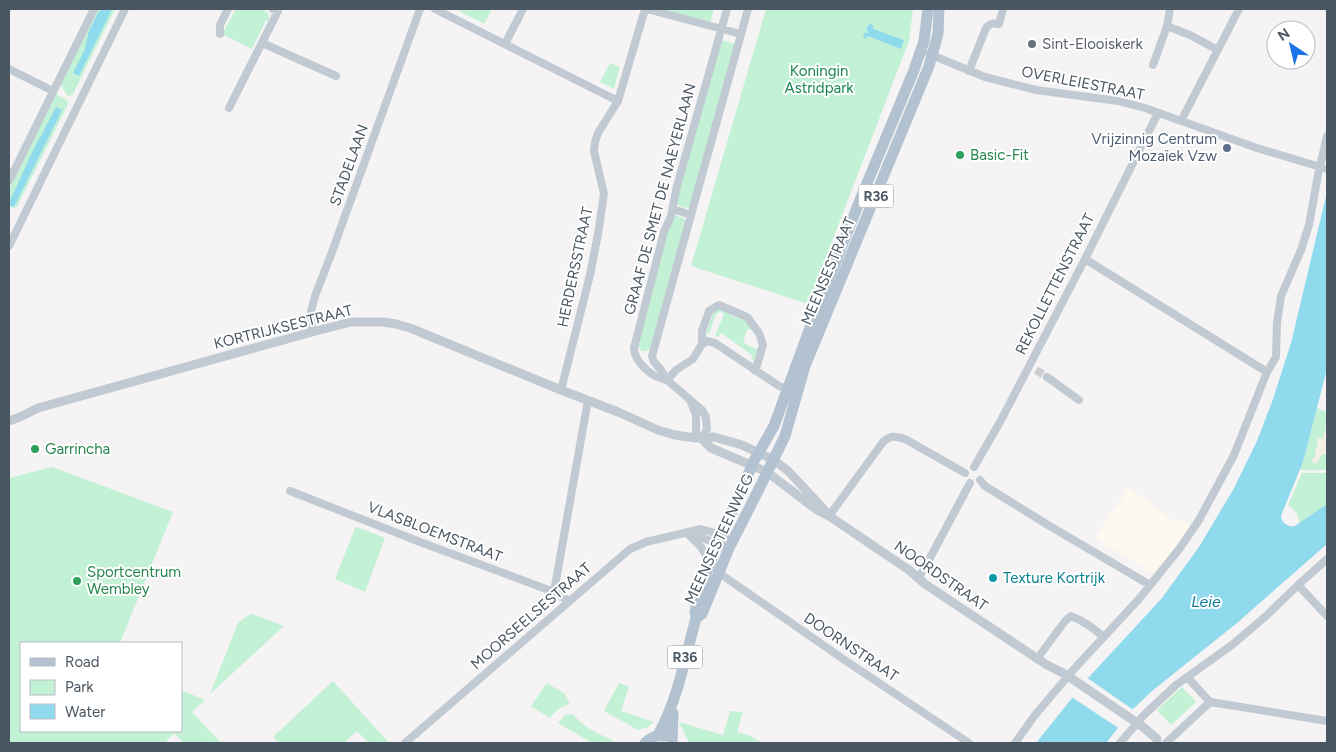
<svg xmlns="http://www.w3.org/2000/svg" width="1336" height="752" viewBox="0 0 1336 752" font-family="Figtree,sans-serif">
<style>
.commercial{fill:#fdf9ef}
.green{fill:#c3f1d5}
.sand{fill:#f5f0e5}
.water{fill:#90daee}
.pier{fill:#f5f3f3}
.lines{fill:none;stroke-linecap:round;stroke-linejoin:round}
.minor-tunnel{stroke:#caccce;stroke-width:8;stroke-dasharray:8 4;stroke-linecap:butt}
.minor{stroke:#c1cad2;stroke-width:8}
.tertiary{stroke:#c1cad2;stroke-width:9}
.primary{stroke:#b3c2d1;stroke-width:11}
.worship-dot{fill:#6b7280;stroke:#fff;stroke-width:2}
.service-dot{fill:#5c6f8a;stroke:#fff;stroke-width:2}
.leisure-dot{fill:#2e9e5b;stroke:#fff;stroke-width:2}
.culture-dot{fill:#0f9aa8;stroke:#fff;stroke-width:2}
.labels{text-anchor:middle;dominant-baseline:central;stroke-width:4;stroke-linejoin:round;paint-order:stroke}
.shield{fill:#fff;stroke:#808990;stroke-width:1}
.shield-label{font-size:14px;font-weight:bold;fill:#4a5661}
.worship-label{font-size:15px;fill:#5b616d;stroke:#fff;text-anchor:start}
.park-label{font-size:15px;fill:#17864f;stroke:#fff}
.street-label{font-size:15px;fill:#4a5661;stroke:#fff}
.service-label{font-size:15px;fill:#4e5e75;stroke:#fff;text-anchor:end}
.leisure-label{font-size:15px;fill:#27864d;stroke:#fff;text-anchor:start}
.culture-label{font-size:15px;fill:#0d838f;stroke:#fff;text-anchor:start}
.water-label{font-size:16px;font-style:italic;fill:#0c7c9b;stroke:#fff}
</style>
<rect width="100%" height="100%" fill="#f5f3f3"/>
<!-- commercial -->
<path class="commercial" d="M1129 488 1177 523 1180 519 1190 526 1155 574 1095 538Z"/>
<!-- green -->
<path class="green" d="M98 9H115L73 94 69 96 67 95 60 84Z
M236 9C247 9 272 4 269 22L266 20 252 49 222 34Z
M456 9H492L484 24Z
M661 9H714L710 23Z
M766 9H913L909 41 808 304 691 266Z
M721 40 736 44 690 207 687 208 679 206 676 202Z
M610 63 620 67 614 89 600 82Z
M56 94 68 101V104L17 207 13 208 9 206V190Z
M675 216 682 217 686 221 650 349C644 354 639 350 637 344L671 220Z
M720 309 730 312V315L750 322 753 330 747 329 743 343 758 350 753 361H751L753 356 721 333 718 337 715 336 724 314 720 312 716 314 709 334 706 333 713 313 715 311Z
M1317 408 1327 412V470H1300L1303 462Z
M52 467 173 512 120 643H21V731H181V690L205 700 192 712 221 743H184L174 733 165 743H9V478Z
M1302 473H1327V504L1298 525 1300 523 1296 512 1288 505Z
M357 527 385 538 365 592 335 579 355 528Z
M252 614 284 626 210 694 238 623 247 616Z
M333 681 389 743H369L357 731 344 743H279L273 737Z
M547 683 565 694 569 702V704L558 709 550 718 531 706Z
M619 683 629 686 621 711 654 722 648 727 638 730 604 711Z
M1182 687 1196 702 1171 725 1157 710Z
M730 711 743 712 737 732 751 736 762 743H689L679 722 723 735Z
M573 714C583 728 602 735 617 743H592L558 723 565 715Z"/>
<!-- sand -->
<path class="sand" d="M1327 425V455L1322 454 1317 463H1313L1312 460 1316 455 1315 449 1318 445 1317 440 1319 438 1323 439 1325 431V428Z"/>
<!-- water -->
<path class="water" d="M102 9H112L79 76 73 73 85 49 89 31 98 13Z
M869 24 873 25V29L904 40 901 49 868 36 866 39 863 37 865 32 867 33 869 32 866 30Z
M56 107 62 110 14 207 9 205V203L36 144 41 136Z
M1327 192V369L1303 462 1281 516C1282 524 1288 527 1295 526L1327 504V544L1237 623 1152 691 1133 709 1106 743H1036L1089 677 1162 598 1199 547 1233 490 1257 441 1273 399 1291 343Z"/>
<!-- pier -->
<path class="pier" d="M1086 677 1135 711 1120 729 1070 696Z"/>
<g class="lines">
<!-- minor-tunnel -->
<path class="minor-tunnel" d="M1036 370 1047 377"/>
<!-- minor -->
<path class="minor" d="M435 9 618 101
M647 9 741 34
M1167 26 1170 9
M220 34V25L228 9
M262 43 336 76
M505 44 523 9
M929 54 985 77 1036 90 1118 101 1145 108 1257 148 1327 169
M1153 65 1167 26 1190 35 1218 50
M9 69 53 91
M969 71 986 28C990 23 992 23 999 24L1003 9
M229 108 278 11 273 9
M1181 121 1239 9
M9 181 94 9
M673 209 691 215
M9 246 125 9
M1085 259 1267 372
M312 332 311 311 315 296 332 252 420 9
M702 344V331L709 311 719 305 747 317 759 333 763 345 757 365 754 370
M1047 377 1079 400
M667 380C664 379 659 378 655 376 646 371 634 359 634 348L664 232 671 216 677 186 727 9
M667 380 676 370 693 359 702 344 707 341 715 343 779 386 788 389
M561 390 590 275 598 234 604 194 594 151 595 142 598 133 618 101 645 9
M691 402 696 415V438
M702 439 707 429 706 417 702 410 667 380 661 370 654 362 652 356 748 9
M974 467 1000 422 1085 259 1158 113
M980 480 985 486 1048 525 1150 585
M290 491 420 542 554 592 569 601
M829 516 883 442C891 435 895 436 905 439L965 473
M687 533 701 547 710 562 722 575 846 661 969 743
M691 534 722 545
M918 578 924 569 970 483
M1298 585 1327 616
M554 592 588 400
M1037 659 1065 621 1071 616C1083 621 1094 628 1103 637
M1187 677 1210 702 1327 721
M405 743 630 549 646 542 701 529 725 536
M1015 743 1035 715 1074 669 1139 599 1180 548 1199 520 1234 455 1267 372 1276 357 1277 323 1281 296 1301 250 1309 225 1318 175 1327 136
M1120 743 1144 715 1176 685 1232 645 1266 616 1298 585 1327 559
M1166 743 1210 702"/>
<!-- tertiary -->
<path class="tertiary" d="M9 421 20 417 38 408 312 332 351 322H383L396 324 410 328 561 390 618 412 658 430 675 435 696 438 714 437 742 445 774 460 788 471 820 505 829 516
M702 439 711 448 767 472 817 510 829 516 909 570 925 584 1047 665 1065 674 1143 727 1157 739"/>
<!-- primary -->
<path class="primary" d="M696 618 702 614 729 548 756 495 785 436 805 366 929 66 938 34 939 9
M658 735C677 702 686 655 696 618L695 611 710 562 754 461 774 426 814 317 860 200 914 70 924 41 928 9
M672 741 673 713
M645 743C651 737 656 735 664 736"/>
</g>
<!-- markers -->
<circle class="worship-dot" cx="1032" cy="44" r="5"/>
<circle class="service-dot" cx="1227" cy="148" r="5"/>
<g class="leisure-dot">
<circle cx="960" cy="155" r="5"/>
<circle cx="35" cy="449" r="5"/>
<circle cx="77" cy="581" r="5"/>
</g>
<circle class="culture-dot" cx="993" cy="578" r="5"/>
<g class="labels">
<!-- shield labels -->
<g class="shield">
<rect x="858.5" y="184.5" width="35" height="23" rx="4"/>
<rect x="667.5" y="645.5" width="35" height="23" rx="4"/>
</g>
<g class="shield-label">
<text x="876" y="196">R36</text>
<text x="685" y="657">R36</text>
</g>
<!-- worship labels -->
<g class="worship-label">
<text x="1042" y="44">Sint-Elooiskerk</text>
</g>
<!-- park labels -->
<g class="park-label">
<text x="819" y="71">Koningin<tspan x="819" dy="17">Astridpark</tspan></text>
</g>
<!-- street labels -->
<g class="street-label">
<text transform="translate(1083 83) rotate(11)">OVERLEIESTRAAT</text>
<text transform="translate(349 165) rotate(-70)">STADELAAN</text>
<text transform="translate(660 199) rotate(-75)">GRAAF DE SMET DE NAEYERLAAN</text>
<text transform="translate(575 267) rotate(-78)">HERDERSSTRAAT</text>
<text transform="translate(828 271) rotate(-67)">MEENSESTRAAT</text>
<text transform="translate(1055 284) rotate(-63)">REKOLLETTENSTRAAT</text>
<text transform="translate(283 327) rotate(-14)">KORTRIJKSESTRAAT</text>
<text transform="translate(435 532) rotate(21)">VLASBLOEMSTRAAT</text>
<text transform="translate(719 539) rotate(-65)">MEENSESTEENWEG</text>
<text transform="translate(941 576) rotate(35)">NOORDSTRAAT</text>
<text transform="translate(531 616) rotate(-41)">MOORSEELSESTRAAT</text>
<text transform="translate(851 647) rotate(34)">DOORNSTRAAT</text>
</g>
<!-- service labels -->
<g class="service-label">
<text x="1217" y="139">Vrijzinnig Centrum<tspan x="1217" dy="17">Mozaïek Vzw</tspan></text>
</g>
<!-- leisure labels -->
<g class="leisure-label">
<text x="970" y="155">Basic-Fit</text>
<text x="45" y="449">Garrincha</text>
<text x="87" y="572">Sportcentrum<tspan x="87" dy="17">Wembley</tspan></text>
</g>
<!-- culture labels -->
<g class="culture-label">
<text x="1003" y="578">Texture Kortrijk</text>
</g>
<!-- water labels -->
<g class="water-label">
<text x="1206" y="601">Leie</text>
</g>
</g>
<!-- border -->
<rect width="1336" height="752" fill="none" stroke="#4a5661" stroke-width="20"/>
<!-- legend -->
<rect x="20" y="642" width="162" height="90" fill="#ffffff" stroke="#b7bbc0"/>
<rect x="30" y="658" width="25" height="8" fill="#b3c2d1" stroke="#b7bbc0"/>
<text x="65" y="667" font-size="15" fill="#4a5661">Road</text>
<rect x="30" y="680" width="25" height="15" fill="#c3f1d5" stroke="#b7bbc0"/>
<text x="65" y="692" font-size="15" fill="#4a5661">Park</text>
<rect x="30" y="704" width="25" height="15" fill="#90daee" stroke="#b7bbc0"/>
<text x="65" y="717" font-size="15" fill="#4a5661">Water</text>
<!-- north arrow -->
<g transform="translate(1291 45) rotate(325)"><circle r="24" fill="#ffffff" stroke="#b7bbc0"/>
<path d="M0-4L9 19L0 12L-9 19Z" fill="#1a73e8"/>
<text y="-8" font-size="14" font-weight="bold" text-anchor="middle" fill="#4a5661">N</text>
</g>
</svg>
